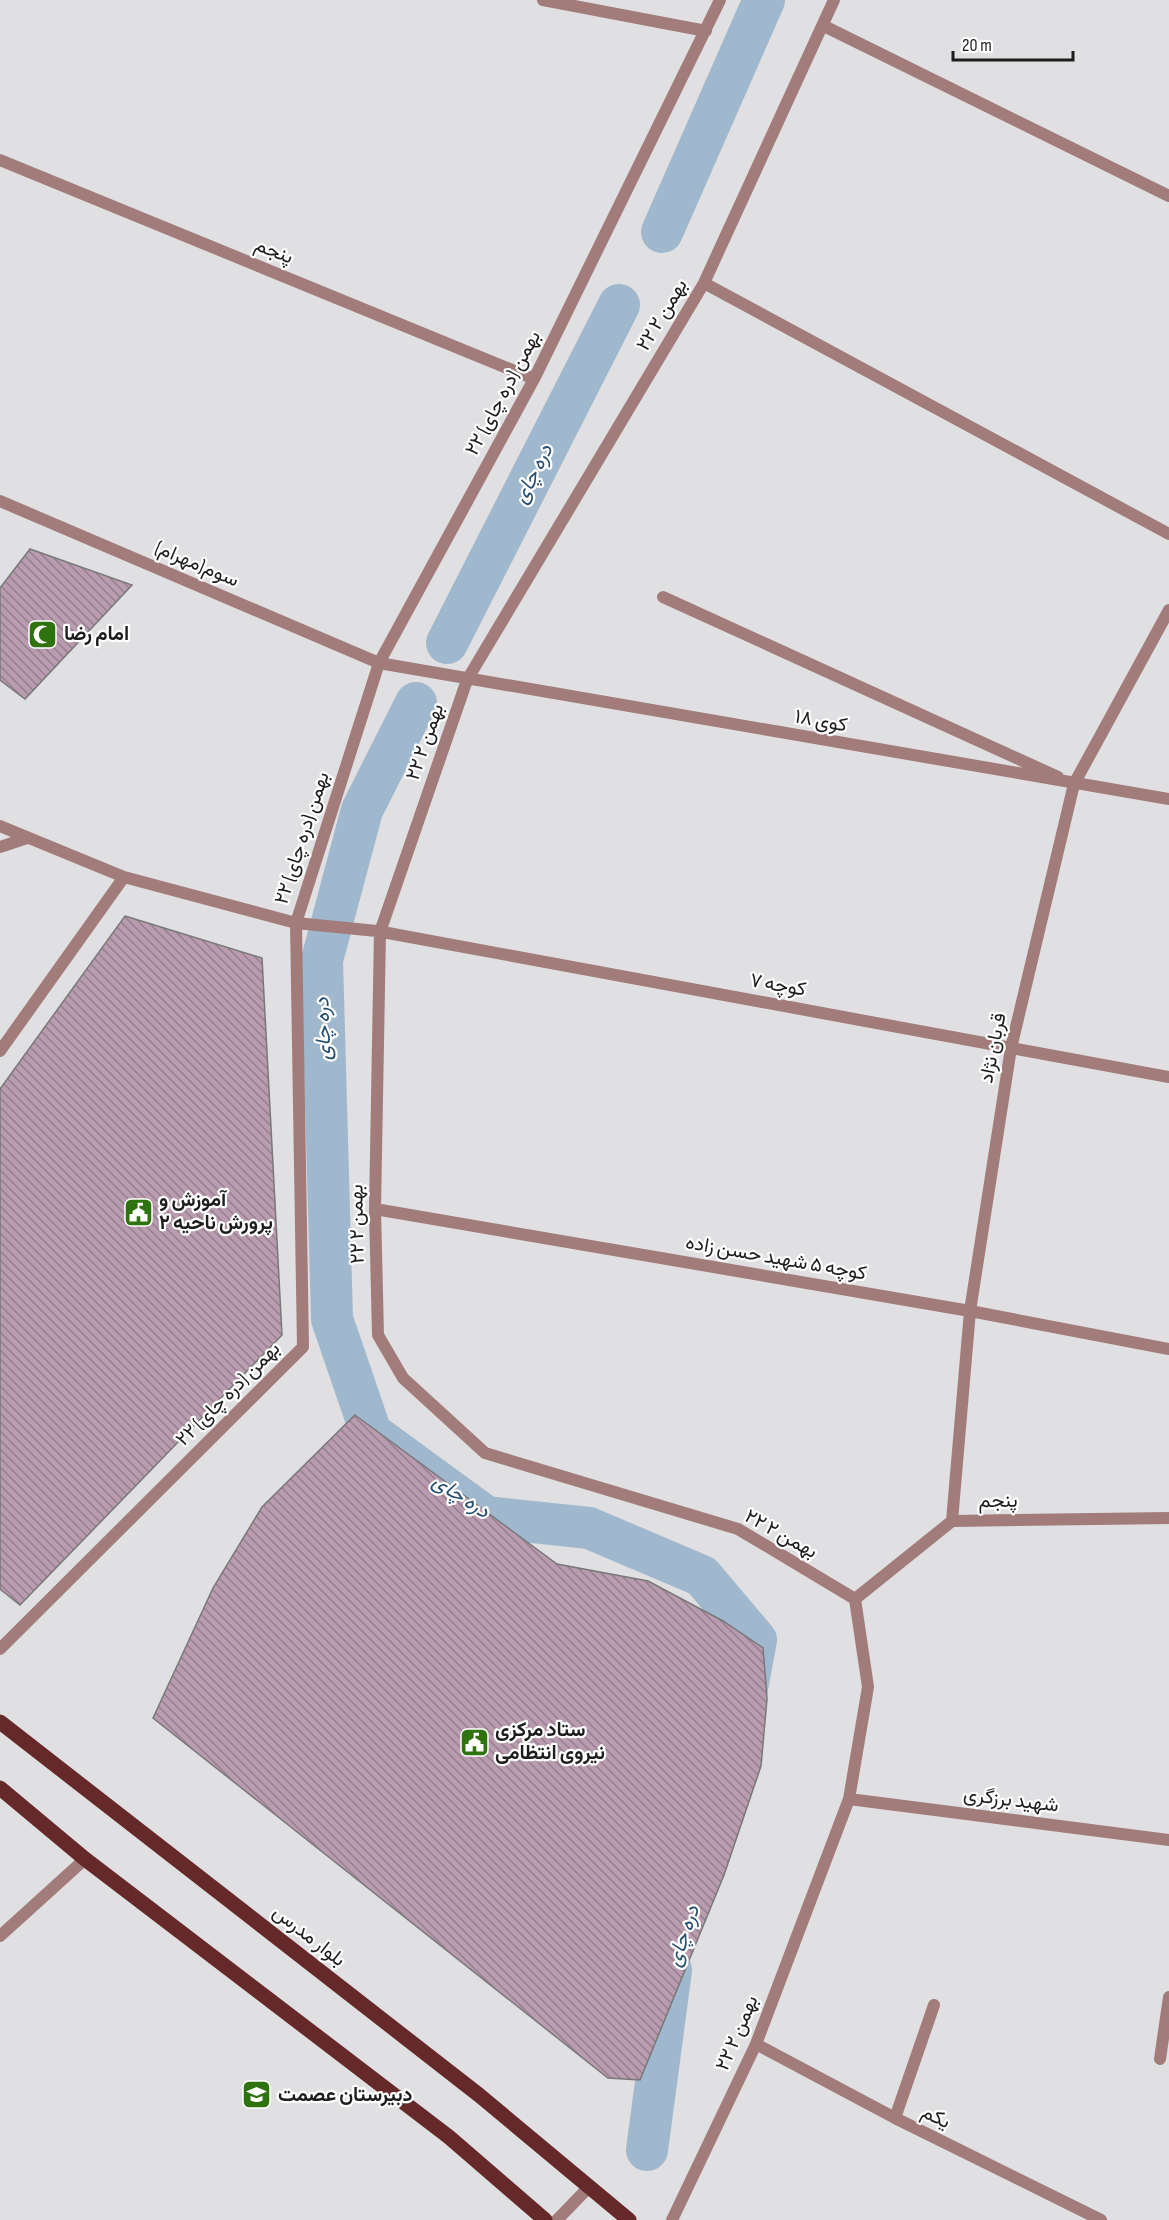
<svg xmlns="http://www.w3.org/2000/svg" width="1169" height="2220" viewBox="0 0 1169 2220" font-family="'Sofia Sans Condensed',Vazirmatn,sans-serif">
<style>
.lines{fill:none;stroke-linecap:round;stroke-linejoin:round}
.canal{stroke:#9fb8ce;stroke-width:42}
.building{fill:url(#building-back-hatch);stroke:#797879;stroke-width:1.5}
.minor{stroke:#a17c7a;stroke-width:12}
.tertiary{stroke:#a17c7a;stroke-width:12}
.primary{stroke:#652929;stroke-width:15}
.labels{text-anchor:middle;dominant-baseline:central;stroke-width:4.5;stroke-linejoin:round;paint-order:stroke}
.street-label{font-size:20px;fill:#1e1d1e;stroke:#fff}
.poi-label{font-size:20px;font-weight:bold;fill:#1e1d1e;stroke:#fff;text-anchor:start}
.water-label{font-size:21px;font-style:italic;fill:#285071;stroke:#fff}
</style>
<defs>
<pattern id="building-back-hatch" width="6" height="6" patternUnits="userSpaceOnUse" patternTransform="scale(1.5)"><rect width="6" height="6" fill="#b99caf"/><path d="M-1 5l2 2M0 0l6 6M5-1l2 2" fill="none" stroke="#967f8e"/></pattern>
</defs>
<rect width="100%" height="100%" fill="#e0dfe1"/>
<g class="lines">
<!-- canal -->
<path class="canal" d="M662 232 764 0
M447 643 619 305
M416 703 362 810 322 960 332 1319 371 1433 486 1517 589 1528 702 1576 756 1640 745 1699
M647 2150 671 1970"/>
</g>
<!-- building -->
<path class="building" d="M30 549 132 585 25 699 0 680V588Z
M125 916 262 958 282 1335 20 1605 0 1589V1089Z
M355 1415 557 1564 648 1581 723 1621 763 1648 767 1699 761 1766 724 1875 640 2080 608 2078 153 1718 213 1588 262 1507Z"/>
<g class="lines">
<!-- minor -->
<path class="minor" d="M543 0 706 31
M824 26 1169 196
M0 160 534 379
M704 283 1169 534
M0 501 379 663 1169 799
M663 597 1058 777
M0 826 124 877 296 923 377 931 1169 1077
M0 847 27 838
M0 1051 124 877
M375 1209 970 1311 1169 1349
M952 1521 970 1311 1011 1048 1074 784 1169 610
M855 1599 952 1521 1169 1518
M0 1649 303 1347 296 923 379 663 534 379 720 0
M849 1799 1169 1840
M0 1936 85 1859
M756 2044 895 2118 1101 2220
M1160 2059 1169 1997
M895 2118 934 2005
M672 2220 756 2044 849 1799 868 1687 855 1599 738 1529 485 1453 403 1378 378 1335 375 1209 380 932 467 680 704 283 834 0"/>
<!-- tertiary -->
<path class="tertiary" d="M557 2220 588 2188"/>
<!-- primary -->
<path class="primary" d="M0 1722 479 2095 629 2220
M0 1788 85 1859 449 2137 545 2220"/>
</g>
<!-- icons -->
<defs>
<symbol id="mosque-square" viewBox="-11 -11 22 22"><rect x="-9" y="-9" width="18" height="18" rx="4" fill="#2f7210" stroke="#fff"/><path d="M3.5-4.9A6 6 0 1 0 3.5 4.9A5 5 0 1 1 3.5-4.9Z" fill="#fff"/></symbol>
<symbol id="civic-square" viewBox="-11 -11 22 22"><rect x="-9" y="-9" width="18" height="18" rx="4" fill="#2f7210" stroke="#fff"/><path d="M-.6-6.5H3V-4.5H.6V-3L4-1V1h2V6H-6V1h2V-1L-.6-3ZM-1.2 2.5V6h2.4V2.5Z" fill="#fff"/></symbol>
<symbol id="school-square" viewBox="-11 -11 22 22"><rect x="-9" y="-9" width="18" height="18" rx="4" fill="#2f7210" stroke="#fff"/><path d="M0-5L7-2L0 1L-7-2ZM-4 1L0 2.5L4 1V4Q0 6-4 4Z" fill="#fff"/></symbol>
</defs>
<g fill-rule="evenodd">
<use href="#mosque-square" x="26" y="618" width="33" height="33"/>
<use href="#civic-square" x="122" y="1196" width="33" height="33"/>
<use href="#civic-square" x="458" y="1726" width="33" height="33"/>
<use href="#school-square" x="240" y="2078" width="33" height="33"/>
</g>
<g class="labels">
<!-- street labels -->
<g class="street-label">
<text transform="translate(274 251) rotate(22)">پنجم</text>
<text transform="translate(662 315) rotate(-59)">۲۲ بهمن ۲</text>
<text transform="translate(503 393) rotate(-62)">۲۲ بهمن (دره چای)</text>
<text transform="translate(197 564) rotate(23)">سوم(مهرام)</text>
<text transform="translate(821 721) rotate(10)">کوی ۱۸</text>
<text transform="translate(425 742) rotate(-71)">۲۲ بهمن ۲</text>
<text transform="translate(302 838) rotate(-72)">۲۲ بهمن (دره چای)</text>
<text transform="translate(778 985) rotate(10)">کوچه ۷</text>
<text transform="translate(993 1048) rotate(-79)">قربان نژاد</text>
<text transform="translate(357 1224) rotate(-91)">۲۲ بهمن ۲</text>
<text transform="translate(776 1258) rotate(10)">کوچه ۵ شهید حسن زاده</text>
<text transform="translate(228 1394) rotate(-45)">۲۲ بهمن (دره چای)</text>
<text transform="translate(998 1501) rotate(-1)">پنجم</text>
<text transform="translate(781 1534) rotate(29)">۲۲ بهمن ۲</text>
<text transform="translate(1011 1800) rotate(7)">شهید برزگری</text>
<text transform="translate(309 1936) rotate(38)">بلوار مدرس</text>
<text transform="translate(737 2033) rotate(-67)">۲۲ بهمن ۲</text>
<text transform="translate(936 2117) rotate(26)">یکم</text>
</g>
<!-- poi labels -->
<g class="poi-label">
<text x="64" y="634">امام رضا</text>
<text x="159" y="1200">آموزش و<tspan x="159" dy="23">پرورش ناحیه ۲</tspan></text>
<text x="495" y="1730">ستاد مرکزی<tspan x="495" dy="23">نیروی انتظامی</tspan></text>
<text x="278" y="2095">دبیرستان عصمت</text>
</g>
<!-- water labels -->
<g class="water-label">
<text transform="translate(533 474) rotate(-63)">دره چای</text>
<text transform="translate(323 1029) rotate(-92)">دره چای</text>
<text transform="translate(461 1496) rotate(33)">دره چای</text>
<text transform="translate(683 1936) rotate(-71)">دره چای</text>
</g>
</g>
<!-- scale -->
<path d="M953 51v9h120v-9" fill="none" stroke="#1e1d1e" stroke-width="3"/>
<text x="962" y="51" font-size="18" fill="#1e1d1e" stroke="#ffffff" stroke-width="4.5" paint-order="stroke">20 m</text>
</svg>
